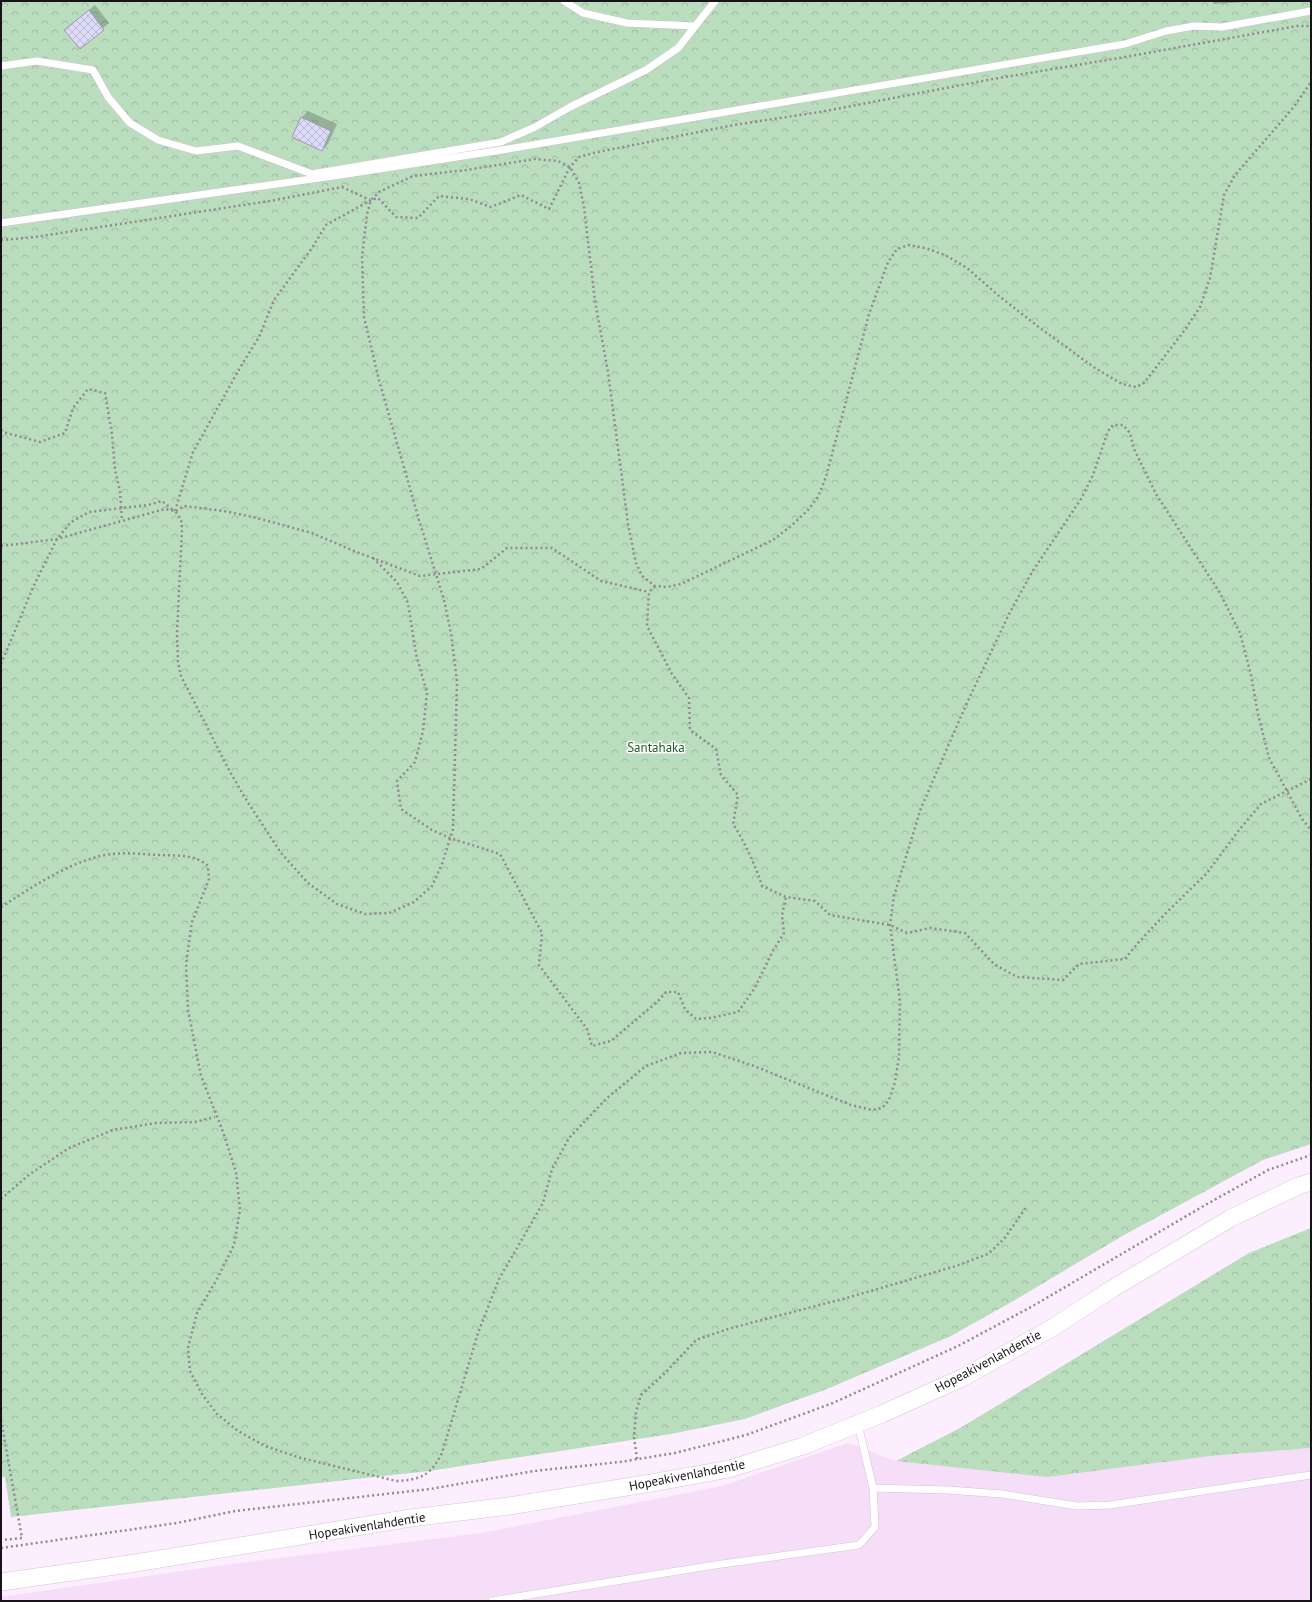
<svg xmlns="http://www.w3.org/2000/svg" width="1312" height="1602" viewBox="0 0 1312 1602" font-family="'PT Sans',sans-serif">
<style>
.built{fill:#f6def9}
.forest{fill:url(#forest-crowns)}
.shadow{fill:#0003}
.building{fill:url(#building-cross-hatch);stroke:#9b99b0}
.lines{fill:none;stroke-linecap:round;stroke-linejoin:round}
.service-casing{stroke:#d4c3d7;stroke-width:8}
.tertiary-casing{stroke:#d4c3d7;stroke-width:18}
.path{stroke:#928893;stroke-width:2.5;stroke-dasharray:2 3;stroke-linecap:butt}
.service{stroke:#fff;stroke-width:7}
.tertiary{stroke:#fff;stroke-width:17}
.labels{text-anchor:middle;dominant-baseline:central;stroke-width:3;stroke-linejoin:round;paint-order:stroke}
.park-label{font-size:13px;fill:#1f582a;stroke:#fff}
.street-label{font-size:13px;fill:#181219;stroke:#fff}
</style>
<defs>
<pattern id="forest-crowns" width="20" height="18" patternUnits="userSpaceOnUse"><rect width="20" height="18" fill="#baddbd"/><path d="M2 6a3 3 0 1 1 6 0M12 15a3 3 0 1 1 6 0" fill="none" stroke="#9fbda2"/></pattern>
<pattern id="building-cross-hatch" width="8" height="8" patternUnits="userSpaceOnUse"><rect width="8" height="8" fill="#dcdaf7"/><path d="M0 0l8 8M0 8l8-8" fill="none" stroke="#bcbad3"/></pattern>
</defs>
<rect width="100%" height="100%" fill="#fceefe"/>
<!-- built -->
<path class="built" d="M848 1443 896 1461 1210 1456 1311 1448V1601H1V1597L224 1565 481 1533 722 1486Z"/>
<!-- forest -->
<path class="forest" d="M1 1H1311V1144L1263 1160 1124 1235 1020 1297 951 1336 827 1389 745 1419 671 1434 429 1471 11 1517 5 1477H1Z
M1311 1228V1448L1210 1456 1047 1477 896 1461 960 1428 1249 1253Z"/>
<!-- shadow -->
<path class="shadow" d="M1213 1H1247L1245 2 1213 4Z
M95 5 109 23 80 48 65 30Z
M308 111 337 124 328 144 322 150 293 137 302 117Z"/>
<!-- building -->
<path class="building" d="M89 10 104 30 80 49 64 30Z
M301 117 331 131 322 151 292 137Z"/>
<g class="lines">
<defs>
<path id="service" d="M564 1 583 13 627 23 695 26
M1 66 37 61 93 70 108 97 130 123 158 140 196 151 238 146 312 174 501 142 535 127 570 107 646 70 678 48 715 1
M1 223 340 175 502 150 1125 44 1166 31 1194 26 1222 27 1311 11
M873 1488 948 1490 1002 1494 1077 1506 1110 1505 1311 1475
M492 1601 715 1565 859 1545 875 1527 873 1488 858 1424"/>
<path id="tertiary" d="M1 1582 129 1564 411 1518 509 1506 657 1482 729 1469 803 1446 882 1414 964 1377 1052 1328 1112 1289 1231 1218 1298 1186 1311 1182"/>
</defs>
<!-- service casing -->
<use href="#service" class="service-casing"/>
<!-- tertiary casing -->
<use href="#tertiary" class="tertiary-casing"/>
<!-- path -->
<path class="path" d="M1 240 35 237 270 201 342 187 370 200
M1 430 3 432 40 442 65 433 73 408 88 389 105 393 112 434 115 470 120 491 122 521
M175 511 193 452 241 366 259 337 274 300 312 248 326 225 371 200 378 198 396 217 418 218 439 196 469 199 491 207 521 195 549 209 570 167 579 157 593 153 734 125 820 112 993 79 1125 57 1297 26H1311
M176 511 184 506 224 511 257 518 312 533 354 551 420 576 481 569 507 548H552L601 581 649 592
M1 546 57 539 165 509 175 511 181 519 182 529 177 634 178 662 181 676 230 772 247 801 281 853 308 883 337 904 365 914 389 913 414 902 432 886 442 864 453 829 457 682 451 633 444 600 419 520 379 380 364 317 362 257 367 214 371 200 379 192 413 176 466 170 535 159 558 161 570 167 579 183 584 207 595 301 608 372 628 524 636 563 642 576 655 586 667 587 681 584 773 540 791 526 808 510 818 497 826 477 869 314 888 262 897 249 909 245 925 248 945 255 967 268 999 296 1040 328 1095 368 1122 384 1136 387 1144 383 1184 331 1200 307 1210 278 1224 195 1235 175 1293 108 1311 82
M373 558 397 582 408 603 416 654 427 693 423 731 415 762 397 781 401 809 432 830 450 838 500 854 542 933 539 965 587 1029 592 1046 611 1041 657 1002 666 992H678L685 1009 696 1019 710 1018 738 1012 754 989 773 951 784 933 782 915 786 897
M655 586 649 592 647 626 672 674 689 698 690 730 716 749 721 775 738 795 733 824C745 843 755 864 762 886L786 897 815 901 830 915 890 925 907 933 930 928 965 933 994 964 1017 977 1063 980 1079 964 1125 959 1137 944 1167 912 1207 873 1239 830 1261 804 1311 779
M1 664 34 585 57 539 71 522 89 512 148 505 162 501 173 510
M1 907C32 887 77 857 113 854 129 852 146 855 162 855 178 856 195 854 208 866L209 879 192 922 186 964 188 1010 201 1076 222 1129 236 1172 240 1210 234 1245 217 1279 197 1313 188 1348 190 1371 202 1394 217 1414 238 1431 265 1446 301 1458 396 1481C421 1480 431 1475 442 1453L478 1333 499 1279 543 1203 552 1169 569 1138 607 1098 646 1066 681 1053 712 1052 754 1066 851 1105 872 1110 882 1108 889 1100 895 1082 899 1057 900 1001 890 925 894 896 921 808 966 705 1009 614 1032 572 1081 499 1093 475 1108 431 1113 425H1123L1130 433 1134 449 1156 494 1220 593 1240 633 1251 675 1258 714 1269 758 1302 819 1311 830
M1 1199 30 1174 69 1148 113 1130 156 1123 195 1122 215 1117
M1 1420 22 1538 1 1540
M637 1459 634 1437 636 1412 641 1395 664 1374 696 1340 728 1329 850 1297 956 1266 988 1254 1004 1239 1027 1206
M1 1548 177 1523 235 1511 430 1489 534 1471 620 1462 675 1453 746 1435 833 1403 958 1346 1031 1307 1207 1204 1268 1170 1311 1155"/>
<!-- service -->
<use href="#service" class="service"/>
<!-- tertiary -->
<use href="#tertiary" class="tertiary"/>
</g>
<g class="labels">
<!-- park labels -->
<g class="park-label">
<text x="656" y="747">Santahaka</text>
</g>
<!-- street labels -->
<g class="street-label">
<text transform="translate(988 1361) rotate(-28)">Hopeakivenlahdentie</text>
<text transform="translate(687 1475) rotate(-11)">Hopeakivenlahdentie</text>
<text transform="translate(367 1526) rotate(-9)">Hopeakivenlahdentie</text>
</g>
</g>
<!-- border -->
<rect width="1312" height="1602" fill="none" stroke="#181219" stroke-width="4"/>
</svg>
